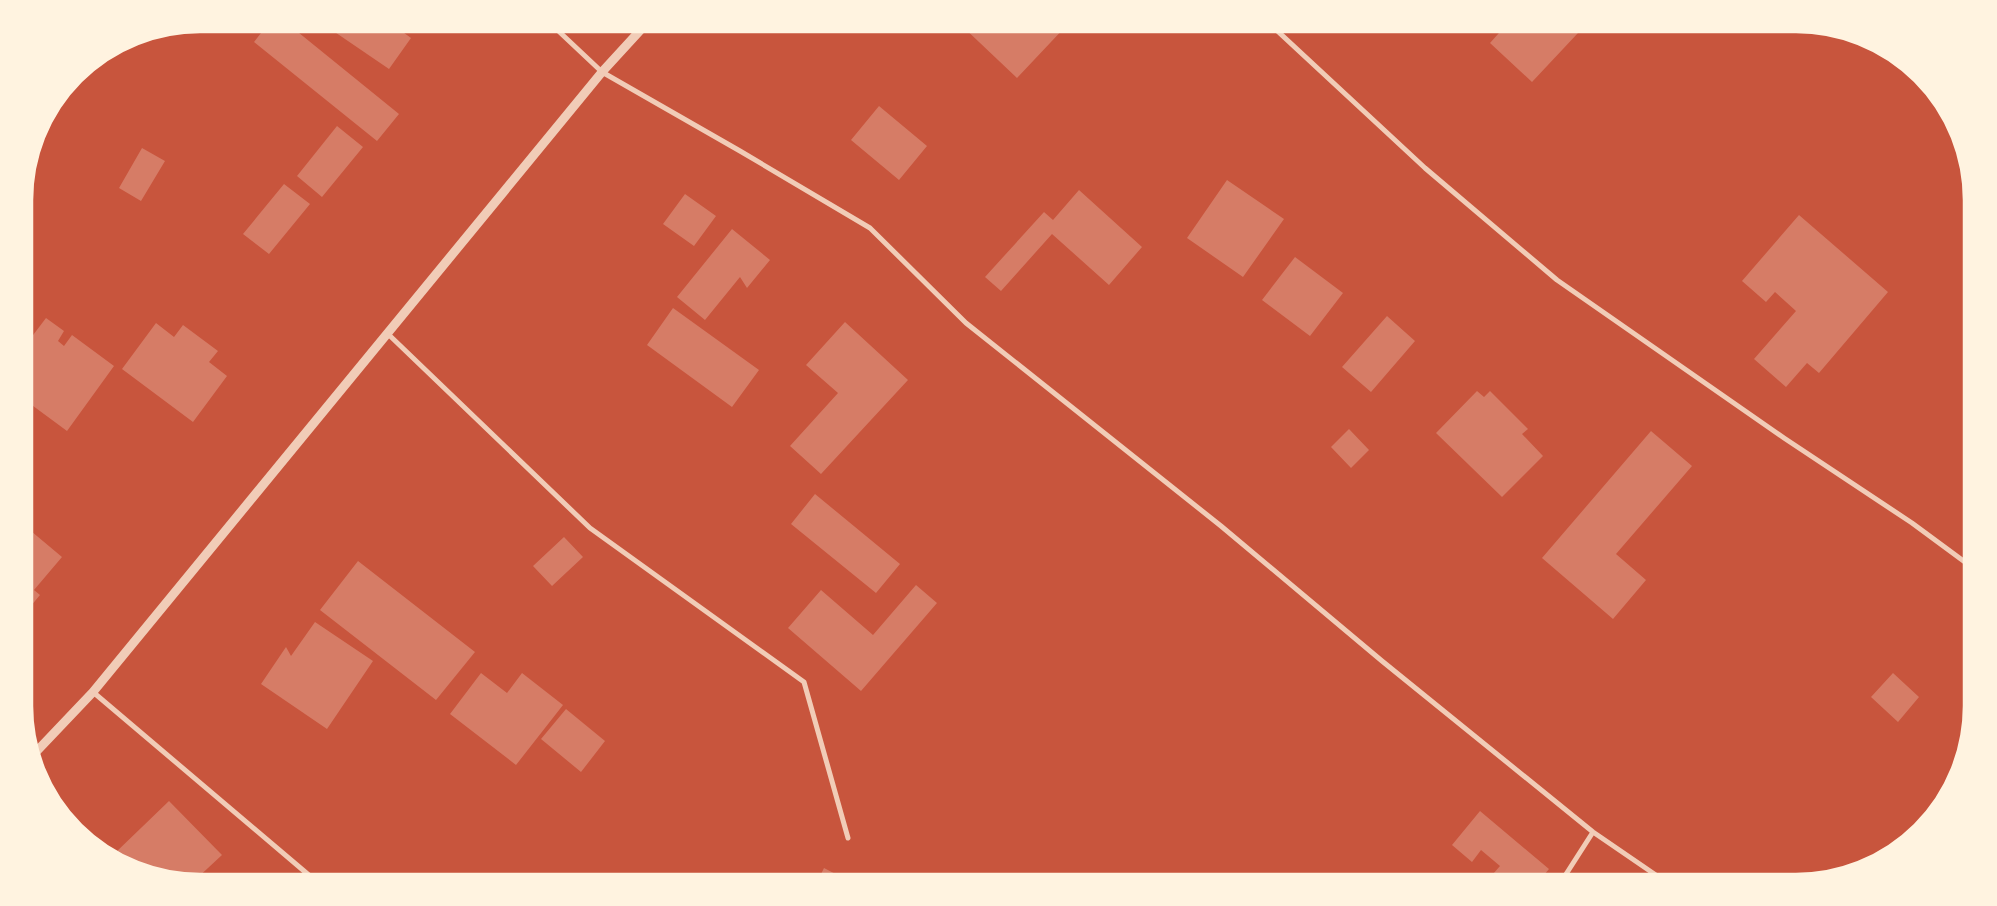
<svg xmlns="http://www.w3.org/2000/svg" width="1997" height="906" viewBox="0 0 1997 906" font-family="Figtree,sans-serif">
<style>
.building{fill:#d67c66}
.lines{fill:none;stroke-linecap:round;stroke-linejoin:round}
.minor{stroke:#f1ccb7;stroke-width:5}
.tertiary{stroke:#f1ccb7;stroke-width:9}
.rim{fill:none;stroke:#fff3e0;stroke-width:2.5}
</style>
<rect width="100%" height="100%" fill="#c8553d"/>
<!-- building -->
<path class="building" d="M268 24H288L399 114 377 141 254 42Z
M323 24H392L411 38 389 69Z
M409 24H426L420 31Z
M960 24H1066L1067 25 1017 78Z
M1507 24H1567L1578 33 1532 82 1490 43Z
M116 48 119 53 77 76 84 68Z
M879 106 927 146 899 180 851 140Z
M337 126 363 147 322 197 297 176Z
M142 148 165 161 141 201 119 188Z
M1227 180 1284 219 1243 277 1187 238Z
M284 184 310 204 269 254 243 234Z
M1079 190 1142 247 1109 285 1052 234 1001 291 985 277 1044 212 1053 220Z
M685 194 716 216 694 246 663 224Z
M1799 215 1888 292 1819 373 1807 363 1786 387 1754 359 1796 311 1775 292 1766 302 1742 281Z
M732 229 770 260 747 288 740 277 705 320 677 297Z
M1295 257 1343 293 1310 336 1262 300Z
M673 308 759 370 732 407 647 345Z
M1387 316 1415 341 1371 392 1342 367Z
M46 318 64 331 58 341 64 346 72 335 114 366 67 431 25 400 24 347Z
M845 322 908 380 821 474 790 446 838 393 806 365Z
M156 323 174 337 183 325 218 351 209 362 227 376 193 422 122 369Z
M1477 391 1484 397 1490 391 1528 429 1522 434 1543 456 1502 497 1436 433Z
M1349 429 1369 450 1351 468 1331 447Z
M1651 431 1692 466 1616 554 1646 580 1613 619 1542 558Z
M815 494 900 564 876 593 791 524Z
M25 526 62 557 34 590 40 595 25 613Z
M564 537 583 557 552 586 533 566Z
M358 561 475 652 436 700 320 610Z
M916 585 937 603 861 691 788 628 821 590 873 635Z
M315 622 373 661 327 729 261 684 286 647 291 656Z
M481 673 507 693 522 673 563 705 516 765 450 714Z
M1893 673 1919 697 1898 722 1871 697Z
M566 709 605 741 581 772 541 739Z
M169 801 222 855 194 881 133 869 114 854Z
M1480 811 1549 869 1538 882H1486L1500 866 1481 850 1472 862 1452 845Z
M824 868 851 882H817Z"/>
<g class="lines">
<!-- minor -->
<path class="minor" d="M551 24 602 72 740 151 870 228 966 323 1221 526 1382 661 1593 832 1666 882
M1270 24 1425 168 1557 280 1784 438 1912 523 1973 568
M387 333 590 528 804 682 848 838
M93 692 317 882
M1561 882 1593 832"/>
<!-- tertiary -->
<path class="tertiary" d="M35 753 93 692 602 72 646 24"/>
</g>
<!-- crop -->
<path d="M0 0H1997V906H0ZM200 32H1796A168 168 0 0 1 1964 200V706A168 168 0 0 1 1796 874H200A168 168 0 0 1 32 706V200A168 168 0 0 1 200 32Z" fill="#fff3e0" fill-rule="evenodd"/>
<path class="rim" d="M200 32H1796A168 168 0 0 1 1964 200V706A168 168 0 0 1 1796 874H200A168 168 0 0 1 32 706V200A168 168 0 0 1 200 32Z"/>
</svg>
